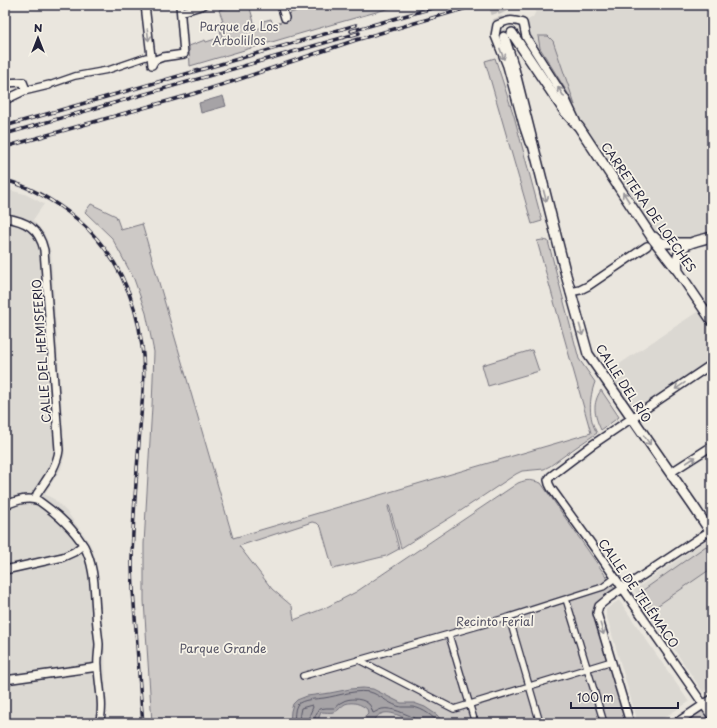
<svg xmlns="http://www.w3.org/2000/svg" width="717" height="728" viewBox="0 0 717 728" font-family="'Playpen Sans',sans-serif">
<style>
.built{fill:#dbd8d2}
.green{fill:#cdc9c6;stroke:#787680}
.water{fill:#a6a3a6;stroke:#716f7b}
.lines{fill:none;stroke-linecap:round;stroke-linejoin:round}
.shore{stroke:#575666;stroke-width:1}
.tertiary-tunnel{stroke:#c2bfbd;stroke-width:9;stroke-dasharray:9 4.5;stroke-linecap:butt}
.pedestrian-casing{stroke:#22223b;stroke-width:8}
.minor-casing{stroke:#22223b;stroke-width:10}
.tertiary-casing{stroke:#22223b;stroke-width:12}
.pedestrian{stroke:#f7f3e8;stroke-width:5.5}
.minor{stroke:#f7f3e8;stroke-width:7}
.tertiary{stroke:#f7f3e8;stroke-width:9}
.rail-casing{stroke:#22223b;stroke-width:3.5}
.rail{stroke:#f7f3e8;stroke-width:2;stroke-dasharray:6;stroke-linecap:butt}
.oneway{stroke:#97959a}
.labels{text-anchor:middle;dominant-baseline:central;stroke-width:3.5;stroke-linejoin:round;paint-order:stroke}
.park-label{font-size:12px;fill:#555465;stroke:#f7f3e8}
.street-label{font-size:12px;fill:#22223b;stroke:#f7f3e8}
</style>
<rect width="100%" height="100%" fill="#eae6de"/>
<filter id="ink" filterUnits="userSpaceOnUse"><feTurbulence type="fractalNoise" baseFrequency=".025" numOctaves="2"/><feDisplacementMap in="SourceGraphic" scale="8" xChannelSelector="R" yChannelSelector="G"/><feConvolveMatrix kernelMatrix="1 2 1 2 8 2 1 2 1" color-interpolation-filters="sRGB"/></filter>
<g filter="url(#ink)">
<!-- built -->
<path class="built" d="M539 5H712V237L663 243 647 229 526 37 523 23 533 17Z
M5 189 25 194 44 204 33 220 44 233 48 242 51 252 65 454 61 469 45 493 46 495 54 499 67 512 87 539 91 546 94 554 98 573 105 650 106 715 104 723H5Z
M703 308 712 321V364L632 418 603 375Z
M705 541 712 550V686L703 692 634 590Z
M619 600 689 702 655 723H638L606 614V609Z"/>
<!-- green -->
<path class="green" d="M238 5H249L256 29 264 27 263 21 271 19 273 25 281 22 290 13 318 5H401L316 29 190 66 189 46 205 40 206 42 222 37 218 23 223 21 219 10Z
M538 36H548L553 41 575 105 540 48Z
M495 58 514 116 542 221 532 224 485 61Z
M91 204 116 216 121 230 142 224 233 538 591 433 537 241 542 240 548 241 579 359 595 382C589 398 588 418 597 433L575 448 550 466 544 469 522 471 516 474 456 514 401 548 389 505 388 507 399 549 386 556 333 569 321 527 317 523 312 522 239 546 272 589 292 606 294 620 325 608 356 592 518 483C528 479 531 480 541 483L617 592 610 597 597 613 630 723H152L144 601V544L152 406 154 352 146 313 134 279 112 238 85 212Z
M532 350 539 371 488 386 482 365Z
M601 390 619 417 601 430C594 415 592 404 601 390Z
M706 546 712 555V568L651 610 639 593Z
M703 705 712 717V723H676Z"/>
<!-- water -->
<path class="water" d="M223 96 226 106 201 113 199 103Z
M363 688 373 689 401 703H414L425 707 437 715 444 723C438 723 421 724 416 723 407 720 391 709 381 714 377 715 375 720 373 723H359L368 713 367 709C361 704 353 701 345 704 341 706 339 711 334 712 330 713 325 712 321 712L319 717V722L320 723H290L291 711 293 704 297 700 307 696 330 693 350 689Z"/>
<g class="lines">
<!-- shore -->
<path class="shore" d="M294 723C295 717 294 710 297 705 302 699 317 699 324 698 338 696 359 688 373 693 382 697 391 705 401 707 405 707 409 707 413 707 424 709 432 716 439 723
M299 723 300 713 301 708 312 705 313 707 310 714V723
M315 723V716L319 709 326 708H334C337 706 339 703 342 702 349 697 367 698 371 707 372 709 372 711 373 713 376 712 378 710 382 709 392 707 405 714 415 718L417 720V723"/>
<!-- tertiary-tunnel -->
<path class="tertiary-tunnel" d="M493 5 504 37
M499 5 512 33"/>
<defs>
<path id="pedestrian" d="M49 85 75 76 108 70 146 57
M566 599 604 723
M509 617 540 723
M449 635 475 723
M359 660 454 709 612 661
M303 676 509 617 603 587 615 578"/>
<path id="minor" d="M145 5 152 65
M281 5 285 18
M181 12 204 5
M152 65 155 60 163 57 184 54 180 5
M5 83 23 82 25 87 24 91
M5 100 24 91 49 85
M529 143 524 128 507 66 495 36 497 25C508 20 511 19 523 23L526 37 566 100 576 121
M5 218C26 221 39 228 44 250L59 450C57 467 46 480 37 494L35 499
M570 292 580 290 588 286 647 246
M712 364 592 445 551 476 548 480 549 484 551 488 598 553 712 717
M670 473 712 446
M5 505C16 501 28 496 39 501 56 513 73 528 84 546 95 567 94 588 96 611 96 622 98 633 99 644 99 652 97 659 98 666 98 683 105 706 99 723
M5 570 63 557 74 552 83 545
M5 680 98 667
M630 723 597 613 599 606 610 597 699 538 710 531 712 533
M676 723 712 699"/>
<path id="tertiary" d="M512 33 565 112 579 127 653 239 678 271 712 321
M504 37 513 65 566 275 588 354 694 507 710 531 712 530
M654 237 659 242 663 243H689
M678 271C674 243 690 243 712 237"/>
</defs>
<!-- pedestrian casing -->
<use href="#pedestrian" class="pedestrian-casing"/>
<!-- minor casing -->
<use href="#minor" class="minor-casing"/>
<!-- tertiary casing -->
<use href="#tertiary" class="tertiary-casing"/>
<!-- pedestrian -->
<use href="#pedestrian" class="pedestrian"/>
<!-- minor -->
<use href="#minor" class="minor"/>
<!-- tertiary -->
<use href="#tertiary" class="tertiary"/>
<defs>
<path id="rail" d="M351 31 443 5
M5 126 356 25
M5 134 359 33
M5 147 193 94 237 80 356 40 477 5
M5 180C31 187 56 202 77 219 115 251 136 297 142 346 146 373 142 401 140 428 137 472 133 515 132 559 132 582 134 606 136 629 138 660 140 692 143 723"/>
</defs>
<!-- rail casing -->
<use href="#rail" class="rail-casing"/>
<!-- rail -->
<use href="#rail" class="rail"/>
</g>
<!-- one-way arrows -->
<defs><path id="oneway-shaft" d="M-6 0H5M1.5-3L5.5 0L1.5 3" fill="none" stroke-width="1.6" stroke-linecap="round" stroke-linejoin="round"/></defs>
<g class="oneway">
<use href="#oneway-shaft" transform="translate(148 35) rotate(83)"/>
<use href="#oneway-shaft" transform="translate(502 54) rotate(69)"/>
<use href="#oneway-shaft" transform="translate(561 92) rotate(-123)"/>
<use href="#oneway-shaft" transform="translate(545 196) rotate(75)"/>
<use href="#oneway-shaft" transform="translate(626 197) rotate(-123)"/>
<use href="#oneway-shaft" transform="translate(581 330) rotate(74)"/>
<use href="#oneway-shaft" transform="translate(680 386) rotate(146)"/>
<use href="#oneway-shaft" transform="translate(647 440) rotate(55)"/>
<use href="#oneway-shaft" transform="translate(691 460) rotate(-33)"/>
<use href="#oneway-shaft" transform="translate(602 629) rotate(73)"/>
</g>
</g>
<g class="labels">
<!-- park labels -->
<g class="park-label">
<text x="239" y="26">Parque de Los<tspan x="239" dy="14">Arbolillos</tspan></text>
<text x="495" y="621">Recinto Ferial</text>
<text x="223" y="648">Parque Grande</text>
</g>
<!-- street labels -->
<g class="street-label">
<text transform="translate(649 207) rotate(55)">CARRETERA DE LOECHES</text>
<text transform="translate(41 351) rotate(-94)">CALLE DEL HEMISFERIO</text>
<text transform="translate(624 383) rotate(57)">CALLE DEL RÍO</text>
<text transform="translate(639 593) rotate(55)">CALLE DE TELÉMACO</text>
</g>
</g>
<!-- margin -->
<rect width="717" height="728" fill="none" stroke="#f7f3e8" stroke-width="20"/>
<rect x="10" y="10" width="697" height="708" fill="none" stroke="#22223b" stroke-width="1.5" filter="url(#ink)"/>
<!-- north arrow -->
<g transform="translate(38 38)" stroke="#f7f3e8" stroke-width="3" paint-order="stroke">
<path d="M0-3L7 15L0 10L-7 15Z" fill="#22223b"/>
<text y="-6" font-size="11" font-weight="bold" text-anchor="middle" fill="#22223b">N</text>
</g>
<!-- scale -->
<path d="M571 702v6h107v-6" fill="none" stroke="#22223b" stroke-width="2"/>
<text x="577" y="702" font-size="12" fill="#22223b" stroke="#f7f3e8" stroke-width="3" paint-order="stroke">100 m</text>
</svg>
